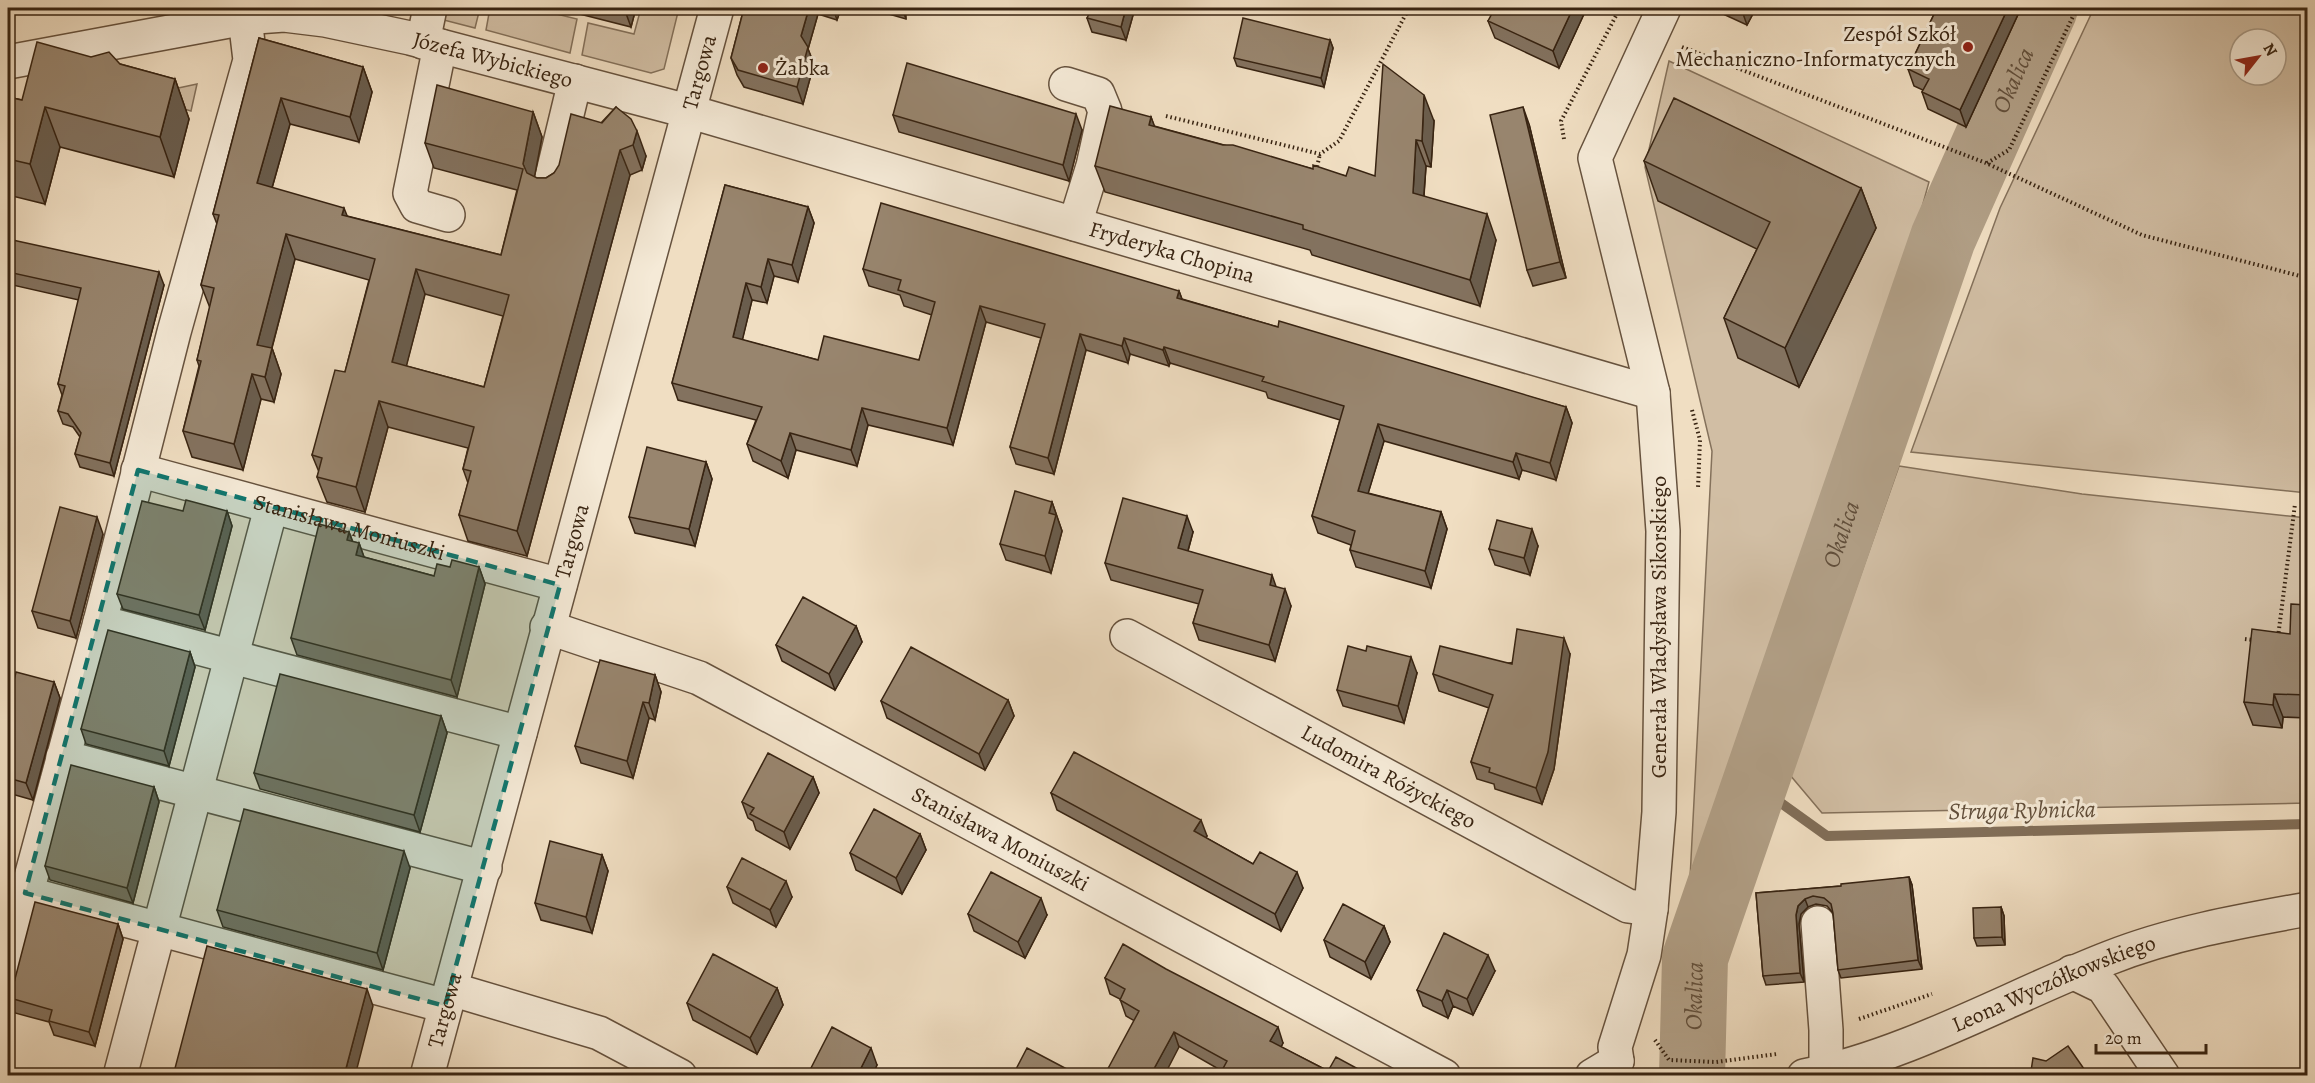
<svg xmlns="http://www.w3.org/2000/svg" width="2315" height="1083" viewBox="0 0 2315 1083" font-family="Alegreya,serif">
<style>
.green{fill:#d1bea4;stroke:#84715b;stroke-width:1.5;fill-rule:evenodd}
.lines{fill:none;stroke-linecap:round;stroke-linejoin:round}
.stream{stroke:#816e58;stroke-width:10}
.river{stroke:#b19f86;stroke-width:66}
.minor-casing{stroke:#66523e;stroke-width:36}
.path{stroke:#382412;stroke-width:4;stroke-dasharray:1.5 3;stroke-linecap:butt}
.minor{stroke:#f5ead7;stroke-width:33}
.wall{fill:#83725f;stroke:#382412;stroke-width:1.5;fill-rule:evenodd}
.shaded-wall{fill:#6a5d4d;stroke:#382412;stroke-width:1.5}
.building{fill:#98856e;stroke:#382412;stroke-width:1.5;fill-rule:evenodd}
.marked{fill:#0f766e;fill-opacity:0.2;stroke:#0f766e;stroke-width:4.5;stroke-dasharray:12 8;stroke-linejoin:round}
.poi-dot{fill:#8f2418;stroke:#f5ead7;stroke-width:2}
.labels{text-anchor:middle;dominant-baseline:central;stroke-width:6;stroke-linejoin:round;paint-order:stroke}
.poi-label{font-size:22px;fill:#382412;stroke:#f5ead7;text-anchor:end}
.street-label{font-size:22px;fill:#382412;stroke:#f5ead7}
.water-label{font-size:24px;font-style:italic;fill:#624f3b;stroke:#f5ead7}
</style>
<rect width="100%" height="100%" fill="#f0dec2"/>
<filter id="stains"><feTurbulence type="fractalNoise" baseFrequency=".00333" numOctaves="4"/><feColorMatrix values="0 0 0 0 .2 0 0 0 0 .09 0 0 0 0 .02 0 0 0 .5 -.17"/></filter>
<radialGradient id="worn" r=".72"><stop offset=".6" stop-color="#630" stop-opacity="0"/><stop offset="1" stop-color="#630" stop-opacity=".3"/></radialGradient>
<!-- green -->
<path class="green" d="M438 8H480L475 28 436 18Z
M490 8H532L577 19 570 53 486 30Z
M641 8H679L664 69 651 73 582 55 588 23 634 34Z
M2094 8H2307V493L1911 452 2000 208ZM2240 39H2276V75H2240Z
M1669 61 1929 182 1883 349 1694 908 1689 898 1712 451 1645 167Z
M197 84 191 111 141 96Z
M1899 466 2082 494 2307 518V803L1822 813 1790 775Z"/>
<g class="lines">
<!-- stream -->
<path class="stream" d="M1753 783 1827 836 2308 824"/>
<!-- river -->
<path class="river" id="s1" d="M1692 1076 1695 958 1943 238 2045 8"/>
<defs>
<g id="minor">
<path d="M423 42 430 8"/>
<path d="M440 46 410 193 417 206 448 215"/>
<path id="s2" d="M8 62 245 18 284 15 325 20 410 38 691 112 1653 393"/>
<path d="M1066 84 1098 94 1105 111 1093 166 1075 224"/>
<path d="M550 185 575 81"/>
<path id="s3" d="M138 470 560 585"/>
<path d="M100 622 520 733"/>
<path id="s4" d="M547 627 699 678 1444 1076"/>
<path id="s5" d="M1127 636 1628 906 1651 909"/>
<path d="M63 757 485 868"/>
<path d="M25 893 445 1006"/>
<path d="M1818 923 1826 1030V1071"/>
<path d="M8 962 100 622 174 332 250 60 245 18"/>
<path d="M2072 972 2103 987 2163 1076"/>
<path d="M451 989 599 1033 680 1076"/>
<path d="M1617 1061 1615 1047 1644 955 1651 909 1659 812 1663 531 1653 393 1595 158 1664 8"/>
<path d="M120 1076 271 508"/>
<path id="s6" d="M427 1076 717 8"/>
<path d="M1592 1076 1617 1061"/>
<path id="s7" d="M1804 1076C1907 1056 2011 996 2109 958 2172 933 2241 921 2308 909"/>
</g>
</defs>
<!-- minor casing -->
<use href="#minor" class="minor-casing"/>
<!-- path -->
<path class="path" d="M1682 47 1986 163 2142 235 2308 278
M1166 116 1320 154 1339 141 1409 8
M1564 139 1561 121 1620 8
M1987 163 2009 150 2077 8
M1316 171 1320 154
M1692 410 1700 440 1698 488
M2278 637 2295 504
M2245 639 2253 640
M1859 1019 1932 994
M1655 1040 1669 1060 1716 1062 1777 1054
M715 1071 723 1076
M155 1073 166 1076"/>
<!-- minor -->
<use href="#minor" class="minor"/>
</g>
<!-- wall -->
<path class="wall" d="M556 8H636L631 27Z
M744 8H841L837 20 818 14 808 49 814 64 803 104 744 87 737 75 731 58Z
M868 8H905L906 19Z
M1135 8 1126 40 1092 32 1087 18Z
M1710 8H1756L1747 25Z
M1937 8H2021L1966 127 1928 109 1922 92 1923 90 1914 86 1908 69Z
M1584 14 1559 68 1495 38 1488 21Z
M259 38 363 67 372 92 359 142 290 124 272 188 347 216 501 255 517 190 434 168 425 143 533 112 542 137 534 177 537 178H546L554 173 616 107 646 156 642 170 630 175 527 556 468 541 459 515 468 483 463 469 468 448 388 427 365 512 327 502 317 477 319 472 312 455 345 372 369 280 295 259 272 348 281 374 274 402 261 399 243 470 192 457 183 431 199 366 197 360 210 308 201 285 217 224 213 214ZM425 294 503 316 484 387 406 366Z
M1330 40 1333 48 1324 87 1237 66 1234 58Z
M120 64 175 79 189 119 174 177 60 147 45 204 8 195V97L22 100Z
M893 115 1082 130 1069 181 899 132Z
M1151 117 1154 126 1313 169 1346 176H1375L1434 121 1431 167 1426 166 1424 196 1496 240 1480 306 1312 255 1310 250 1105 192 1095 166Z
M1529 124 1566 278 1533 286 1527 270Z
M1644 161 1861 188 1876 228 1799 387 1738 358 1724 318 1757 249 1658 201Z
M725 185 808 207 814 223 798 282 774 276 767 303 752 300 742 340 818 360H919L932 315 904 306 900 295 869 286 863 269 1179 291 1182 299 1278 327 1566 407 1572 423 1556 480 1522 470 1519 479 1384 441 1368 493 1441 512 1447 529 1431 588 1356 567 1350 550 1351 545 1318 533 1312 516 1340 420 1268 398 1266 392 1170 363 1169 366 1130 354 1128 363 1086 350 1054 474 1016 464 1010 447 1041 338 986 322 953 445 868 425 857 466 796 450 788 478 753 461 747 444 756 420 678 400 672 383Z
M8 239 164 285 114 476 80 467 75 454 80 437 73 427 63 424 58 411 62 395 58 384 79 300 8 284Z
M706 462 712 479 695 546 635 533 629 517Z
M1052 502 1062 531 1051 573 1006 560 1000 544Z
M183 511H227L232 526 205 630 123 609 117 594Z
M349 532 353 542 359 543 364 557 434 576 450 567H479L485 584 457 697 297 655 291 638Z
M1193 532 1188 551 1276 587 1291 606 1275 661 1199 640 1193 623 1199 604 1111 580 1105 563Z
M103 534 76 638 38 628 32 611Z
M1538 546 1530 575 1495 565 1489 549Z
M2307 605V718L2283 717 2282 728 2253 725 2244 702 2290 634Z
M856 626 862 642 835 690 782 661 776 645Z
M190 652 195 667 169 766 86 744 81 729Z
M1570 654 1554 769 1542 804 1495 789 1494 784 1477 779 1471 762 1489 708 1439 691 1433 674Z
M1417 673 1404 723 1343 706 1337 690Z
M655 675 661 692 655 720 649 718 633 778 581 763 575 746Z
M54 682 60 698 33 800 8 793V706Z
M1008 700 1014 716 985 770 887 718 881 701Z
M441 716 447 733 420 832 260 789 254 773Z
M813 777 819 793 790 849 756 830 753 821 748 818 742 802Z
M154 787 159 802 133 903 50 880 45 866Z
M1051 793 1207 836 1206 838 1253 864 1303 888 1281 931 1057 810Z
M920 834 926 850 902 894 856 870 850 853Z
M602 855 608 871 592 933 541 920 535 903Z
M410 868 383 970 223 927 217 910Z
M1909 877 1912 885 1922 969 1841 978 1838 970 1833 913 1827 906 1816 904 1808 907 1801 914 1799 924 1804 982 1766 985 1763 976 1756 893 1841 886Z
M727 887 792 897 776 927 733 903Z
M2001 907 2004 916 2005 945 1977 946 1974 938Z
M968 914 1047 915 1025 958 974 931Z
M118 924 123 939 95 1046 54 1035 49 1022 15 1013 10 998Z
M1384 926 1390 942 1371 979 1330 957 1324 940Z
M1495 971 1473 1015 1453 1006 1448 1018 1423 1006 1417 990Z
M1105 978 1283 1043 1281 1047 1328 1071 1371 1076 1222 1071 1126 1016 1120 999 1110 994Z
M777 988 783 1005 757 1054 693 1020 687 1003Z
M877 1065 872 1076H812L810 1070Z
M1015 1071 1080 1076H1017Z"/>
<!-- shaded-wall -->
<path class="shaded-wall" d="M8 8H14L8 28Z
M624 8H636L631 27Z
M809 8H816L818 14 808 49 814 64 803 104 797 87 801 36Z
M833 8H841L837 20Z
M902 8H905L906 19Z
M1126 8H1135L1126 40 1121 27Z
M1573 8H1582L1584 14 1559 68 1553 51Z
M1741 8H1756L1747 25Z
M2008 8H2021L1966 127 1960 110Z
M1330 40 1333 48 1324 87 1321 78Z
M363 67 372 92 359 142 350 117Z
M175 79 189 119 174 177 160 137Z
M1424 95 1434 121 1431 167 1422 141Z
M281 98 290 124 266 209 257 183Z
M45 107 60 147 45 204 30 164Z
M1523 107 1529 124 1566 278 1560 262Z
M533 112 542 137 532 190 523 164Z
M1076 114 1082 130 1069 181 1063 165Z
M1151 117 1161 143 1149 125Z
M637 131 646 156 642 170 633 145Z
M1416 140 1426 166 1422 219 1413 193Z
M620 150 630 175 527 556 517 531Z
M1861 188 1876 228 1799 387 1785 348Z
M808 207 814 223 798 282 792 265Z
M344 208 354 233 342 215Z
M1487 214 1496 240 1480 306 1470 280Z
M286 234 295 259 266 370 257 345Z
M768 259 774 276 767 303 761 287Z
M416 269 425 294 401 387 392 362Z
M159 272 164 285 114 476 110 463Z
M746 283 752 300 739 354 733 337Z
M1179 291 1185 308 1177 298Z
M980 306 986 322 953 445 947 428Z
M1080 334 1086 350 1054 474 1048 458Z
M1124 338 1130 354 1128 363 1122 346Z
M1164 347 1170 363 1169 366 1163 350Z
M272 348 281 374 274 402 265 377Z
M252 374 261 399 243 470 234 444Z
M379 401 388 427 365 512 356 487Z
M1566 407 1572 423 1556 480 1550 463Z
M862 408 868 425 857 466 851 450Z
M1378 424 1384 441 1364 507 1358 491Z
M790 433 796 450 788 478 781 461Z
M1516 453 1522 470 1519 479 1513 462Z
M706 462 712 479 695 546 689 529Z
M1052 502 1062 531 1051 573 1045 556 1049 513Z
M227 511 232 526 205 630 199 615Z
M1441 512 1447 529 1431 588 1425 571Z
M1187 516 1193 532 1184 565 1178 548Z
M97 517 103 534 76 638 70 621Z
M1532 529 1538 546 1530 575 1524 558Z
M349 532 355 549 347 540Z
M359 543 365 560 356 555Z
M479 567 485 584 457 697 451 680Z
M1272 575 1278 592 1270 585Z
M1285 589 1291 606 1275 661 1269 645Z
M856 626 862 642 835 690 829 674Z
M1564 638 1570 654 1554 769 1542 804 1536 788Z
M190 652 195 667 169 766 164 751Z
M1411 657 1417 673 1404 723 1398 706Z
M655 675 661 692 655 720 649 703Z
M54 682 60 698 33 800 26 783Z
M2274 694 2283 717 2282 728 2273 705Z
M1008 700 1014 716 985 770 979 754Z
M643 702 649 718 633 778 627 761Z
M441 716 447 733 420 832 414 815Z
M813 777 819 793 790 849 784 832Z
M154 787 159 802 133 903 127 888Z
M1201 820 1207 836 1200 848 1194 831Z
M920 834 926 850 902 894 896 878Z
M404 851 410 868 383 970 377 953Z
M602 855 608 871 592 933 586 917Z
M1297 872 1303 888 1281 931 1275 914Z
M1909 877 1912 885 1922 969 1918 960Z
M786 881 792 897 776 927 770 910Z
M1041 898 1047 915 1025 958 1018 942Z
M1805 899 1808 907 1801 914 1799 924 1804 982 1800 973 1796 915 1798 906Z
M2001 907 2004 916 2005 945 2002 937Z
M118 924 123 939 95 1046 89 1032Z
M1384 926 1390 942 1371 979 1365 962Z
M1488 955 1495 971 1473 1015 1467 999Z
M777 988 783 1005 757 1054 750 1038Z
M367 989 373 1006 355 1076H344Z
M1447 990 1453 1006 1448 1018 1442 1001Z
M1278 1027 1283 1043 1276 1057 1270 1041Z
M1174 1032 1179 1047 1164 1076H1150Z
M871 1048 877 1065 872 1076H857Z"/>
<!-- building -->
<path class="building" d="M744 8H809L801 36 808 47 797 87 738 70 731 58Z
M1092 8H1126L1121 27 1087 18Z
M1495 8H1573L1553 51 1488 21Z
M1937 8H2008L1960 110 1922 92 1929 79 1908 69Z
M1243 18 1330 40 1321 78 1234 58Z
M259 38 363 67 350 117 281 98 257 183 344 208 342 215 501 255 523 169 425 143 437 85 533 112 523 164 527 173 537 178H546L554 173 559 165 571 114 602 123 616 107 631 119 637 131 633 145 620 150 517 531 459 515 471 471 463 469 474 427 379 401 356 487 317 477 322 458 312 455 335 370 345 372 375 259 286 234 257 345 272 348 265 377 252 374 234 444 183 431 201 361 197 360 214 288 201 285 219 215 213 214ZM416 269 509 295 484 387 392 362Z
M37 42 91 57 109 52 120 64 175 79 160 137 45 107 30 164 8 159V97L22 100Z
M907 63 1076 114 1063 165 893 115Z
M1383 64 1424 95 1422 141 1416 140 1413 193 1487 214 1470 280 1303 229V225L1095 166 1110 106 1151 117 1149 125 1223 145H1233L1313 169V165L1346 176 1349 167 1375 176Z
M1674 98 1861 188 1785 348 1724 318 1770 222 1644 161Z
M1523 107 1560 262 1527 270 1490 115Z
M725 185 808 207 792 265 768 259 761 287 746 283 733 337 818 360 824 336 919 360 935 302 898 290 901 280 863 269 881 203 1179 291 1177 298 1278 327 1279 321 1566 407 1550 463 1516 453 1513 462 1378 424 1358 491 1441 512 1425 571 1350 550 1355 531 1312 516 1344 406 1262 381 1264 377 1164 347 1163 350 1124 338 1122 346 1080 334 1048 458 1010 447 1045 324 980 306 947 428 862 408 851 450 790 433 781 461 747 444 762 407 672 383Z
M8 239 159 272 110 463 75 454 81 433 68 414 58 411 65 386 58 384 81 288 8 272Z
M647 447 706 462 689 529 629 517Z
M1015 491 1052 502 1049 513 1056 515 1045 556 1000 544Z
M1123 498 1187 516 1178 548 1272 575 1270 585 1285 589 1269 645 1193 623 1203 590 1105 563Z
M186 500 227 511 199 615 117 594 142 501 183 511Z
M60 507 97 517 70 621 32 611Z
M1497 520 1532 529 1524 558 1489 549Z
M319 524 349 532 347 540 359 543 356 555 434 576 437 564 450 567 452 560 479 567 451 680 291 638Z
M803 597 856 626 829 674 776 645Z
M2291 604 2307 605V695L2274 694 2273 705 2244 702 2252 629 2290 634Z
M1517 629 1564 638 1548 752 1536 788 1489 772 1490 768 1471 762 1493 695 1433 674 1440 646 1512 664Z
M108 630 190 652 164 751 81 729Z
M1348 646 1366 651 1367 646 1411 657 1398 706 1337 690Z
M911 647 1008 700 979 754 881 701Z
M600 660 655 675 649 703 643 702 627 761 575 746Z
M16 672 54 682 26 783 8 778V706Z
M280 674 441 716 414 815 254 773Z
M1074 752 1201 820 1194 831 1253 864 1260 852 1297 872 1275 914 1051 793Z
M768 753 813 777 784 832 750 814 754 808 742 802Z
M71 765 154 787 127 888 45 866Z
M244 809 404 851 377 953 217 910Z
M874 809 920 834 896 878 850 853Z
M550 841 602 855 586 917 535 903Z
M742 858 786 881 770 910 727 887Z
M991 872 1041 898 1018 942 968 914Z
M1909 877 1918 960 1838 970 1833 913 1831 904 1824 898 1813 896 1805 899 1798 906 1796 915 1800 973 1763 976 1756 893 1841 886V884Z
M35 902 118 924 89 1032 49 1021 52 1010 10 998Z
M1343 904 1384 926 1365 962 1324 940Z
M2001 907 2002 937 1974 938 1973 908Z
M1444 933 1488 955 1467 999 1447 990 1442 1001 1417 990Z
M1123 944 1166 969 1278 1027 1270 1041 1328 1071 1336 1057 1371 1076H1219L1227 1061 1174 1032 1150 1076H1104L1139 1011 1120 1000 1125 989 1105 978Z
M207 946 367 989 344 1076H173Z
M713 954 777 988 750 1038 687 1003Z
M832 1027 871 1048 857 1076H821L810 1070Z
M2068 1046 2089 1076H2025L2031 1071 2033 1058 2046 1061Z
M1027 1048 1080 1076H1024L1015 1071Z"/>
<!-- marked area -->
<path class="marked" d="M138 470 560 585 445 1006 25 893Z"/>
<!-- markers -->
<g class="poi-dot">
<circle cx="1968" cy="47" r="6"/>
<circle cx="763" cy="68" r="6"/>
</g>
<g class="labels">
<!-- poi labels -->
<g class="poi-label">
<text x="1956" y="34">Zespół Szkół<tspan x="1956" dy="25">Mechaniczno-Informatycznych</tspan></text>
<text x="775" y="68" text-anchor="start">Żabka</text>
</g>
<!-- street labels -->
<g class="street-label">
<text stroke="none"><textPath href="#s2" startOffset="494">Józefa Wybickiego</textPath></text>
<text stroke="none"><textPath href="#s6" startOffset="1040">Targowa</textPath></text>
<text stroke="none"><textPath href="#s2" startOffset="1200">Fryderyka Chopina</textPath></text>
<text stroke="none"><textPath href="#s3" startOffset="219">Stanisława Moniuszki</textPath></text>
<text stroke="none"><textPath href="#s6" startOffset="554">Targowa</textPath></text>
<text transform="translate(1659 627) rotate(-90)">Generała Władysława Sikorskiego</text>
<text stroke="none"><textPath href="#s5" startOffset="297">Ludomira Różyckiego</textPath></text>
<text stroke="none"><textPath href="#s4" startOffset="502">Stanisława Moniuszki</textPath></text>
<text stroke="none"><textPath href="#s7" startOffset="267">Leona Wyczółkowskiego</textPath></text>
<text stroke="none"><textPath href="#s6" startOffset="68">Targowa</textPath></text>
</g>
<!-- water labels -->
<g class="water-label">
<text stroke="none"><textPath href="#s1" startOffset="1052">Okalica</textPath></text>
<text stroke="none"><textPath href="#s1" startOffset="566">Okalica</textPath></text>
<text transform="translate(2022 810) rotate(-1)">Struga Rybnicka</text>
<text stroke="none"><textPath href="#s1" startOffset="80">Okalica</textPath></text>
</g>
</g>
<!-- margin -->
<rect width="2315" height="1083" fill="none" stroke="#f0dec2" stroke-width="30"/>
<rect x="9" y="9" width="2297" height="1065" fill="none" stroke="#382412" stroke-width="3"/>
<rect x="15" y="15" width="2285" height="1053" fill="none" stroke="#382412" stroke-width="1.5"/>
<!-- north arrow -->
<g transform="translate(2258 57) rotate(59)"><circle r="28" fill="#f5ead7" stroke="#a99b88" stroke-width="1.5"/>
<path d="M0-4.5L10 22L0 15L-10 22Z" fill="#8f2418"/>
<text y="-9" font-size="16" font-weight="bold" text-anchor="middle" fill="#382412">N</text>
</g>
<!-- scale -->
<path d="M2096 1044v9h110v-9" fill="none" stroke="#382412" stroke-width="3"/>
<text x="2105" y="1044" font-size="18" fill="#382412" stroke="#f5ead7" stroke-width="4.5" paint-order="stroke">20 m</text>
<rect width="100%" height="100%" filter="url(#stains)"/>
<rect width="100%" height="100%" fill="url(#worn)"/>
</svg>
